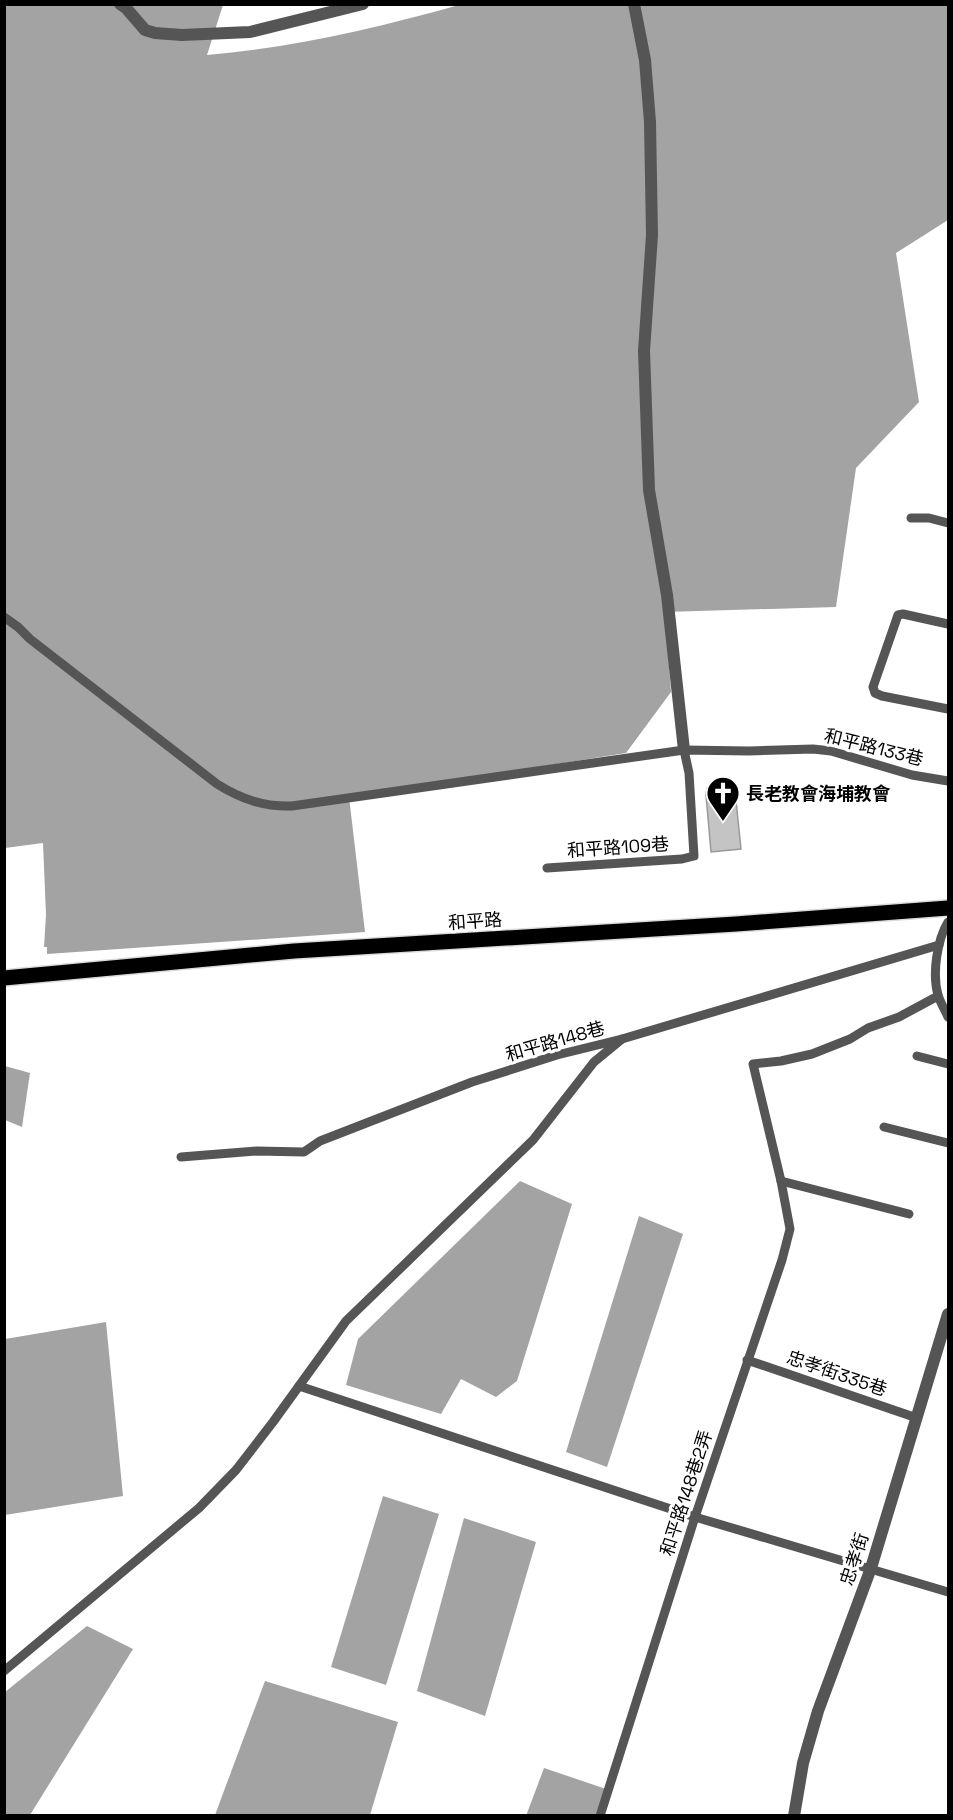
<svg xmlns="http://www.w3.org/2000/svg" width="953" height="1820" font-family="'Space Grotesk','Noto Sans TC',sans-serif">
<rect width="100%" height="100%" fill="#fff"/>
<!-- water -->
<g fill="#a3a3a3">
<path d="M5,5H223L207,55C292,48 377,28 459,5H948V220L896,253L919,402L856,468L836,607L665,612L671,692L626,753L349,797L365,932L47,954V947H44L46,915L43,843L5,848Z"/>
<polygon points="5,1066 30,1073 22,1127 5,1120"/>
<polygon points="520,1181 572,1204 517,1381 496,1397 461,1379 441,1414 346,1385 358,1339"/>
<polygon points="639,1216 683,1234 607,1467 566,1452"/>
<polygon points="106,1322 123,1496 5,1515 5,1339"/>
<polygon points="383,1496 439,1514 386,1685 331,1667"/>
<polygon points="464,1518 536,1542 485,1716 417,1691"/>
<polygon points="87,1626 133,1649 30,1815 5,1815 5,1692"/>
<polygon points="265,1681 398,1722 370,1815 215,1815"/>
<polygon points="544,1768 609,1790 598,1815 526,1816"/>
</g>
<!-- building -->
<polygon fill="#c4c4c4" stroke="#999" stroke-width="1.5" points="714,781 726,783 735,791 741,849 711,852 706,795 707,788"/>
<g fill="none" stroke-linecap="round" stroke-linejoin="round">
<defs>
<polyline id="primary" points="4,978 294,951 736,924 948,908"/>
</defs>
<!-- primary casing -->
<use href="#primary" stroke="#dbdbdb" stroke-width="18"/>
<!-- service -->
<g stroke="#555" stroke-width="9">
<polyline points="911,518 929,518 948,523"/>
<path d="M4,617L18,627L30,639L217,784C241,799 264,807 292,806L684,750L749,751L813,749L831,751L912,775L948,781"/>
<polyline points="948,624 903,614 898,615 873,687 875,693 882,696 948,709"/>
<polyline points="547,868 682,859 694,856 689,773 684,750"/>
<path d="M948,922C937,940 932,974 938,995C940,1002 945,1010 948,1017"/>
<polyline points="917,1056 948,1064"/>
<polyline points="884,1127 948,1143"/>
<polyline points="181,1157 257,1151 304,1152 320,1141 472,1082 557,1055 622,1039 939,945"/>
<polyline points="781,1181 909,1214"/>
<polyline points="747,1360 917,1418"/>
<polyline points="299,1386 695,1517 948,1592"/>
<polyline points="4,1671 199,1508 236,1470 273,1422 346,1321 533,1140 594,1062 622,1039"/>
<polyline points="600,1816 695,1517 782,1260 790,1229 781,1181 753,1064 781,1061 812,1054 850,1039 868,1028 899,1017 938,996"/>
</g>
<!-- minor -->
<g stroke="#555" stroke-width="12">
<polyline points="120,4 126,8 145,30 155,33 182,35 250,32 363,4"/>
<polyline points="634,4 645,60 650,122 652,235 644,351 649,490 667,595 684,750"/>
</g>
<!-- tertiary -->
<polyline stroke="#555" stroke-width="12" points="794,1816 803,1763 818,1711 871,1568 948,1314"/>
<!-- primary -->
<use href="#primary" stroke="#000" stroke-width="15"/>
</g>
<!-- icons -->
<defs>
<symbol id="church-pin" viewBox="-11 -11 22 30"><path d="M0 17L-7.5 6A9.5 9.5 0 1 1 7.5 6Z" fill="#000" stroke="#fff"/><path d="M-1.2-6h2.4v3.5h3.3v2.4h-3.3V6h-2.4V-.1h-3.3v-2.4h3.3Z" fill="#fff"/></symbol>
</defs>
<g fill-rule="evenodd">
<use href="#church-pin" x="704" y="774" width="38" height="52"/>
</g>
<g text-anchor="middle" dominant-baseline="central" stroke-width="6" stroke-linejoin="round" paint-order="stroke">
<!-- street labels -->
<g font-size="18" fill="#000" stroke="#fff">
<text transform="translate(874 747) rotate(14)">和平路133巷</text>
<text transform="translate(618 847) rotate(-4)">和平路109巷</text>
<text transform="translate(475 921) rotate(-4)">和平路</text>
<text transform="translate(555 1041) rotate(-16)">和平路148巷</text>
<text transform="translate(837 1373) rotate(19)">忠孝街335巷</text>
<text transform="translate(686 1493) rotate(-72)">和平路148巷2弄</text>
<text transform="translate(854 1559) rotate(-72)">忠孝街</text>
</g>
<!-- poi labels -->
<g font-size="18" font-weight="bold" fill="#000" stroke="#fff" text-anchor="start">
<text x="746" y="793">長老教會海埔教會</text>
</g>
</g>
<!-- border -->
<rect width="953" height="1820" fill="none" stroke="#000000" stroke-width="12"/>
</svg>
